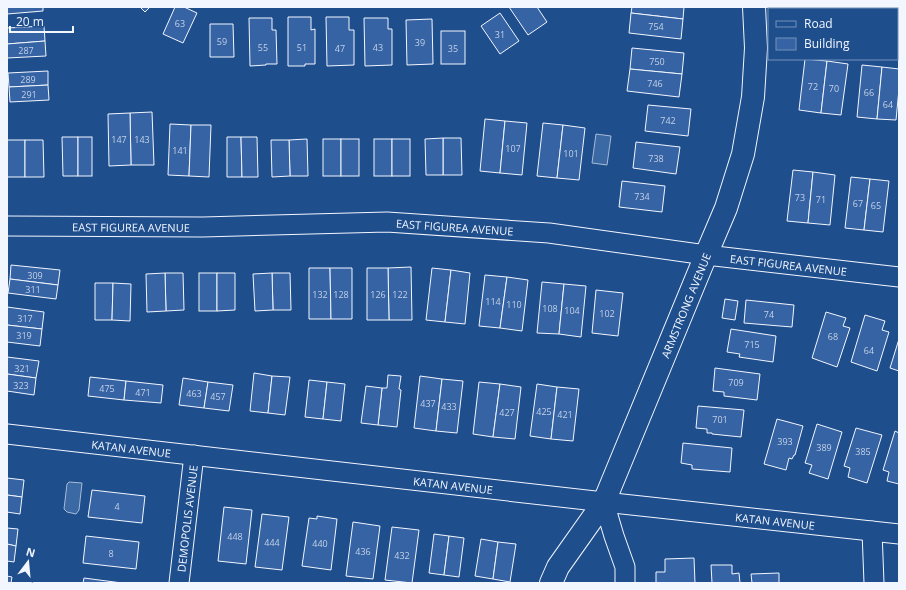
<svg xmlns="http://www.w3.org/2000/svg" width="906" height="590" font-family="'Open Sans',sans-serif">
<rect width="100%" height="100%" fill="#1f4e8c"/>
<!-- water -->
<g fill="#3b69a3" stroke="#a8bbd7">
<polygon points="596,134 611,136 607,165 592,163"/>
<polygon points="69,482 82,483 79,510 76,514 67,512 64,509 67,484"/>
</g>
<!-- building -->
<g fill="#3563a3" stroke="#f2f6ff">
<polygon points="7,7 43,7 43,11 7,14"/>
<polygon points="140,7 150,7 145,12"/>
<polygon points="175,7 184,7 197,13 183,43 163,34"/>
<polygon points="509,7 537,7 547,22 528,35"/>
<polygon points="632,7 684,7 683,19 631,13"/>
<polygon points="500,13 519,41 500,54 481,26"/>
<polygon points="631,13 683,19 681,39 629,33"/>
<polygon points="288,17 311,17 311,30 315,29 315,64 305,64 305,66 288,66"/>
<polygon points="326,17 349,17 349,30 354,30 354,65 327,66"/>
<polygon points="249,18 272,18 272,30 276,30 277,64 266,64 266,65 250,66"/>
<polygon points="364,18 388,18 388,29 392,29 392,65 365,66"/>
<polygon points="432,19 433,64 407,65 406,20"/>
<polygon points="210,24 233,24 234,57 210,57"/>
<polygon points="44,26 45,41 7,44 7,28"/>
<rect x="441" y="31" width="24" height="33"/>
<polygon points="45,41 46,56 7,58 7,44"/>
<polygon points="632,48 684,53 682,74 630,69"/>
<polygon points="805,59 827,61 821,113 799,110"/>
<polygon points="827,61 848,64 841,115 821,113"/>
<polygon points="862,65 882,67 877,119 857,117"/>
<polygon points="882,67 899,69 899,89 896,120 877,119"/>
<polygon points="630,69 682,74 679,97 627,91"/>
<polygon points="48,71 48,85 9,87 8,73"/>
<polygon points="48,85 49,100 10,102 9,87"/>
<polygon points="648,105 691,109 688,136 645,131"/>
<polygon points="152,112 154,165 131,165 130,113"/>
<polygon points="130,113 131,165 109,166 108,114"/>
<polygon points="485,119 505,121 500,173 480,171"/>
<polygon points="505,121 527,123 522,175 500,173"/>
<polygon points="543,123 563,125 557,178 537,176"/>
<polygon points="170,124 191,125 189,176 168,175"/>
<polygon points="191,125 211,125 209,177 189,176"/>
<polygon points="563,125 585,128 579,180 557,178"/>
<polygon points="62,137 78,137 78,176 63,176"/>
<rect x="78" y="137" width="14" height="39"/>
<polygon points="227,137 241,137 242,177 227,177"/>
<polygon points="241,137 257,137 258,177 242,177"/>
<polygon points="443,138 461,138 462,175 443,175"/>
<polygon points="443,138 443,175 426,175 425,139"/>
<polygon points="307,139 308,176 290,176 289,140"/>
<rect x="323" y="139" width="18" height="37"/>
<rect x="341" y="139" width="18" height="37"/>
<rect x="374" y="139" width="18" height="37"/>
<rect x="392" y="139" width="18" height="37"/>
<rect x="7" y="140" width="18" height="37"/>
<polygon points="25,140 43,140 44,177 25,177"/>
<polygon points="271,140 289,140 290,176 272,177"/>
<polygon points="636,142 680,147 676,174 633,168"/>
<polygon points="793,170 813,172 808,223 787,221"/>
<polygon points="813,172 835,175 830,225 808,223"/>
<polygon points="851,177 870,179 864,230 845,228"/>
<polygon points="870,179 889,181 883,232 864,230"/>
<polygon points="622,181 665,186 662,212 619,207"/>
<polygon points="11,265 60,270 58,285 10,279"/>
<polygon points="411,267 412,320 389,320 388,268"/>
<polygon points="309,268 330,268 331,319 309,319"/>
<polygon points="330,268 352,268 352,319 331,319"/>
<polygon points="367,268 388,268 389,320 367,320"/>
<polygon points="432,268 451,270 445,322 426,320"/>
<polygon points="451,270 470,273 465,324 445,322"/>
<polygon points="165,273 183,273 184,310 166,311"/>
<polygon points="165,273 166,311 147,312 146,274"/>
<rect x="199" y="273" width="18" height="38"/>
<polygon points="217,273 235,273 235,310 217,311"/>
<polygon points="272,273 290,273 291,310 273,310"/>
<polygon points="272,273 273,310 255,311 253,274"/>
<polygon points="485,275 507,277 500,328 479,326"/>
<polygon points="507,277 528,280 522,331 500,328"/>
<polygon points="10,279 58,285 56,299 8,293"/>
<polygon points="542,282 564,284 559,334 537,333"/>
<polygon points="95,283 113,283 112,320 95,320"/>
<polygon points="113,283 131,284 130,321 112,320"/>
<polygon points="564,284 586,286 581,337 559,334"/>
<polygon points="596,290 623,293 618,336 592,333"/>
<polygon points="725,299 738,301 735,320 722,318"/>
<polygon points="746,300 794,305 792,327 744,323"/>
<polygon points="7,307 44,312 42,329 7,325"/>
<polygon points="826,312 846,318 843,326 850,328 837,367 812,358"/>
<polygon points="865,315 885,321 882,330 889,332 877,371 851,362"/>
<polygon points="7,325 42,329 40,346 7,342"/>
<polygon points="731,329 776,336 773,362 739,357 740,354 727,352"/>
<polygon points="899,339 899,371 890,368"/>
<polygon points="7,357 39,361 36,378 7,374"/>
<polygon points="715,368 760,374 757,400 724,396 724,392 713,391"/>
<polygon points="254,373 272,376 268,413 250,411"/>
<polygon points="7,374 36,378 34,395 7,391"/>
<polygon points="388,375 401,376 399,389 401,390 397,427 378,425 382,388 387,388"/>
<polygon points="272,376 290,377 285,415 268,413"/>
<polygon points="420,376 442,379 436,431 414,428"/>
<polygon points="90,377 126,381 124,400 88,396"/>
<polygon points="183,378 208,382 204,408 179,405"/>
<polygon points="442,379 463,381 457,433 436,431"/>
<polygon points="309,380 327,382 323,419 305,417"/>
<polygon points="126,381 163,385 161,403 124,400"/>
<polygon points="208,382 233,385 229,411 204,408"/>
<polygon points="327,382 345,384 341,421 323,419"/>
<polygon points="479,382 500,384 493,437 473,434"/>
<polygon points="500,384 521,387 515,439 493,437"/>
<polygon points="537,384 557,387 551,439 530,436"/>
<polygon points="366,386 382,388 378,425 361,423"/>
<polygon points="557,387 579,389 573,441 551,439"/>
<polygon points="698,406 744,410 741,437 712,434 712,433 707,433 707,429 696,428"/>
<polygon points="777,419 803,426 795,455 794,455 792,459 789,458 786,470 764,464"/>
<polygon points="817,424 842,432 828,479 809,473 812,465 805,463"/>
<polygon points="856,428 882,435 867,483 848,477 850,468 844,466"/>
<polygon points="895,431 899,433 899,484 887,481 889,472 883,470"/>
<polygon points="683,443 732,448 730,472 692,469 692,465 681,463"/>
<polygon points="7,478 24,480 22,497 7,495"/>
<polygon points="92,490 145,496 142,523 88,517"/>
<polygon points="7,495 22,497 20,514 7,512"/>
<polygon points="224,507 252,510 246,564 218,561"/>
<polygon points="262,514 289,517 282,570 255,567"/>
<polygon points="317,516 337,519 331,570 302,566 309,518 317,519"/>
<polygon points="353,522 380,526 373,579 346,576"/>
<polygon points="392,527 419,530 412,583 385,580"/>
<polygon points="7,528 18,529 16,546 7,544"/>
<polygon points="434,534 449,536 444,575 429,573"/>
<polygon points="86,536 139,542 136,569 83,563"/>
<polygon points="449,536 464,538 459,577 444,575"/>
<polygon points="481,539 498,542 493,579 475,576"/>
<polygon points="498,542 516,544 510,582 493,579"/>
<polygon points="7,544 16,546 14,562 7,561"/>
<polygon points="694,558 695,583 656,583 656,572 665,572 665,559"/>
<polygon points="711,565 732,565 732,574 739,573 740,583 712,583"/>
<polygon points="779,573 779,583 752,583 751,574"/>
<polygon points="7,576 12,577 11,583 7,583"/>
<polygon points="84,578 122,583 83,583"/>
</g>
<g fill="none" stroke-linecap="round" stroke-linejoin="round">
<defs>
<g id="street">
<polyline points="897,25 899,25"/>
<path id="s1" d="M7,226L203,227L387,222L549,233L706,255L899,277"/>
<path id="s2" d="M7,434L604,502L899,534"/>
<polyline points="604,502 614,536 625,567 625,583"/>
<polyline points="872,531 874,583"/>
<path id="s3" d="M179,583L194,455"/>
</g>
<g id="secondary">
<path id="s4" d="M551,583L558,567L604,502L706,255L726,208L743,154L753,97L756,48L754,7"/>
</g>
</defs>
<!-- street casing -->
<use href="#street" stroke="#f2f6ff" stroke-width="21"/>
<!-- secondary casing -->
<use href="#secondary" stroke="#f2f6ff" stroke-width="24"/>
<!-- street -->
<use href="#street" stroke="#1f4e8c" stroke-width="19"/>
<!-- secondary -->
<use href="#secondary" stroke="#1f4e8c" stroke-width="22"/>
</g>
<g text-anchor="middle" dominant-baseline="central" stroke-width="3" stroke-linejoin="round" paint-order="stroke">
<!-- number labels -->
<g font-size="9" fill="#c3d1e8">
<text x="180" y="23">63</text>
<text x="656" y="26">754</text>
<text x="500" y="34">31</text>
<text x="222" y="41">59</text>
<text x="420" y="42">39</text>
<text x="263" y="47">55</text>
<text x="302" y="47">51</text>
<text x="378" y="47">43</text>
<text x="340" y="48">47</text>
<text x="453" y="48">35</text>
<text x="26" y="50">287</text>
<text x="657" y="61">750</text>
<text x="28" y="79">289</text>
<text x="655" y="83">746</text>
<text x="813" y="86">72</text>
<text x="834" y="88">70</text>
<text x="869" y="92">66</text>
<text x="29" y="94">291</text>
<text x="888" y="104">64</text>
<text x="668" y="120">742</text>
<text x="119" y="139">147</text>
<text x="142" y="139">143</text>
<text x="513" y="148">107</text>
<text x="180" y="150">141</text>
<text x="571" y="153">101</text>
<text x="656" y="158">738</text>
<text x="642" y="196">734</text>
<text x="800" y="197">73</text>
<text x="821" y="199">71</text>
<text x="858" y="203">67</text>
<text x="876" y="205">65</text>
<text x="35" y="275">309</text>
<text x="33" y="289">311</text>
<text x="320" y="294">132</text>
<text x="341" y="294">128</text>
<text x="378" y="294">126</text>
<text x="400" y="294">122</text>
<text x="493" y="301">114</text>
<text x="514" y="304">110</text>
<text x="550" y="308">108</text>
<text x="572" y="310">104</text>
<text x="607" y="313">102</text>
<text x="769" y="314">74</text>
<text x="25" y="318">317</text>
<text x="24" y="335">319</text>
<text x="833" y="336">68</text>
<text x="752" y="344">715</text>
<text x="869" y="350">64</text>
<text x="22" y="368">321</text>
<text x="736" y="382">709</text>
<text x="21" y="385">323</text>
<text x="107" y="388">475</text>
<text x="143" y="392">471</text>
<text x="194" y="393">463</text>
<text x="218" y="396">457</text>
<text x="428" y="403">437</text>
<text x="449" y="406">433</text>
<text x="544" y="411">425</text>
<text x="507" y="412">427</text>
<text x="565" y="414">421</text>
<text x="720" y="419">701</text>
<text x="785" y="441">393</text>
<text x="824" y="447">389</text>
<text x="863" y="451">385</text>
<text x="117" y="506">4</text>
<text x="235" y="536">448</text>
<text x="272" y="542">444</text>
<text x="320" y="543">440</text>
<text x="363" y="551">436</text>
<text x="111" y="553">8</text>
<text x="402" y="555">432</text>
</g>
<!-- street labels -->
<g font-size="11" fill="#f2f6ff" stroke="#1f4e8c">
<text stroke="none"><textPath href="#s1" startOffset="124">EAST FIGUREA AVENUE</textPath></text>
<text stroke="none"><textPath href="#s1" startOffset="448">EAST FIGUREA AVENUE</textPath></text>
<text stroke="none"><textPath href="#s1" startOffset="784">EAST FIGUREA AVENUE</textPath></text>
<text stroke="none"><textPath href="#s4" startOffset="310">ARMSTRONG AVENUE</textPath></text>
<text stroke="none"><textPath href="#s2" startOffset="125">KATAN AVENUE</textPath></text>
<text stroke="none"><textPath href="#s2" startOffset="449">KATAN AVENUE</textPath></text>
<text stroke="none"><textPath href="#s3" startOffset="65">DEMOPOLIS AVENUE</textPath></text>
<text stroke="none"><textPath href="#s2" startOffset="773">KATAN AVENUE</textPath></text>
</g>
</g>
<!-- border -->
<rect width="906" height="590" fill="none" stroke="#f2f6ff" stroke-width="16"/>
<!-- legend -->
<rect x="768" y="8" width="130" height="52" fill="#1f4e8c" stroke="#7391ba"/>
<rect x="776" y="21" width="20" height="6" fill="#1f4e8c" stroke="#7391ba"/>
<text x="804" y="28" font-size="12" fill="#f2f6ff">Road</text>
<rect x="776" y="38" width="20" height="12" fill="#3563a3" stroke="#7391ba"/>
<text x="804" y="48" font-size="12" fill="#f2f6ff">Building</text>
<!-- north arrow -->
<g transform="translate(28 562) rotate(16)" stroke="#1f4e8c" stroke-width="3" paint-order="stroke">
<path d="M0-3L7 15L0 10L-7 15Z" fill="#f2f6ff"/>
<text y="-6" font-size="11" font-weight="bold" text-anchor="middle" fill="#f2f6ff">N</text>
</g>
<!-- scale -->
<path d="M10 26v6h63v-6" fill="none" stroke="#f2f6ff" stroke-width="2"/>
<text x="16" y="26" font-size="12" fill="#f2f6ff" stroke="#1f4e8c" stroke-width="3" paint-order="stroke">20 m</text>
</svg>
